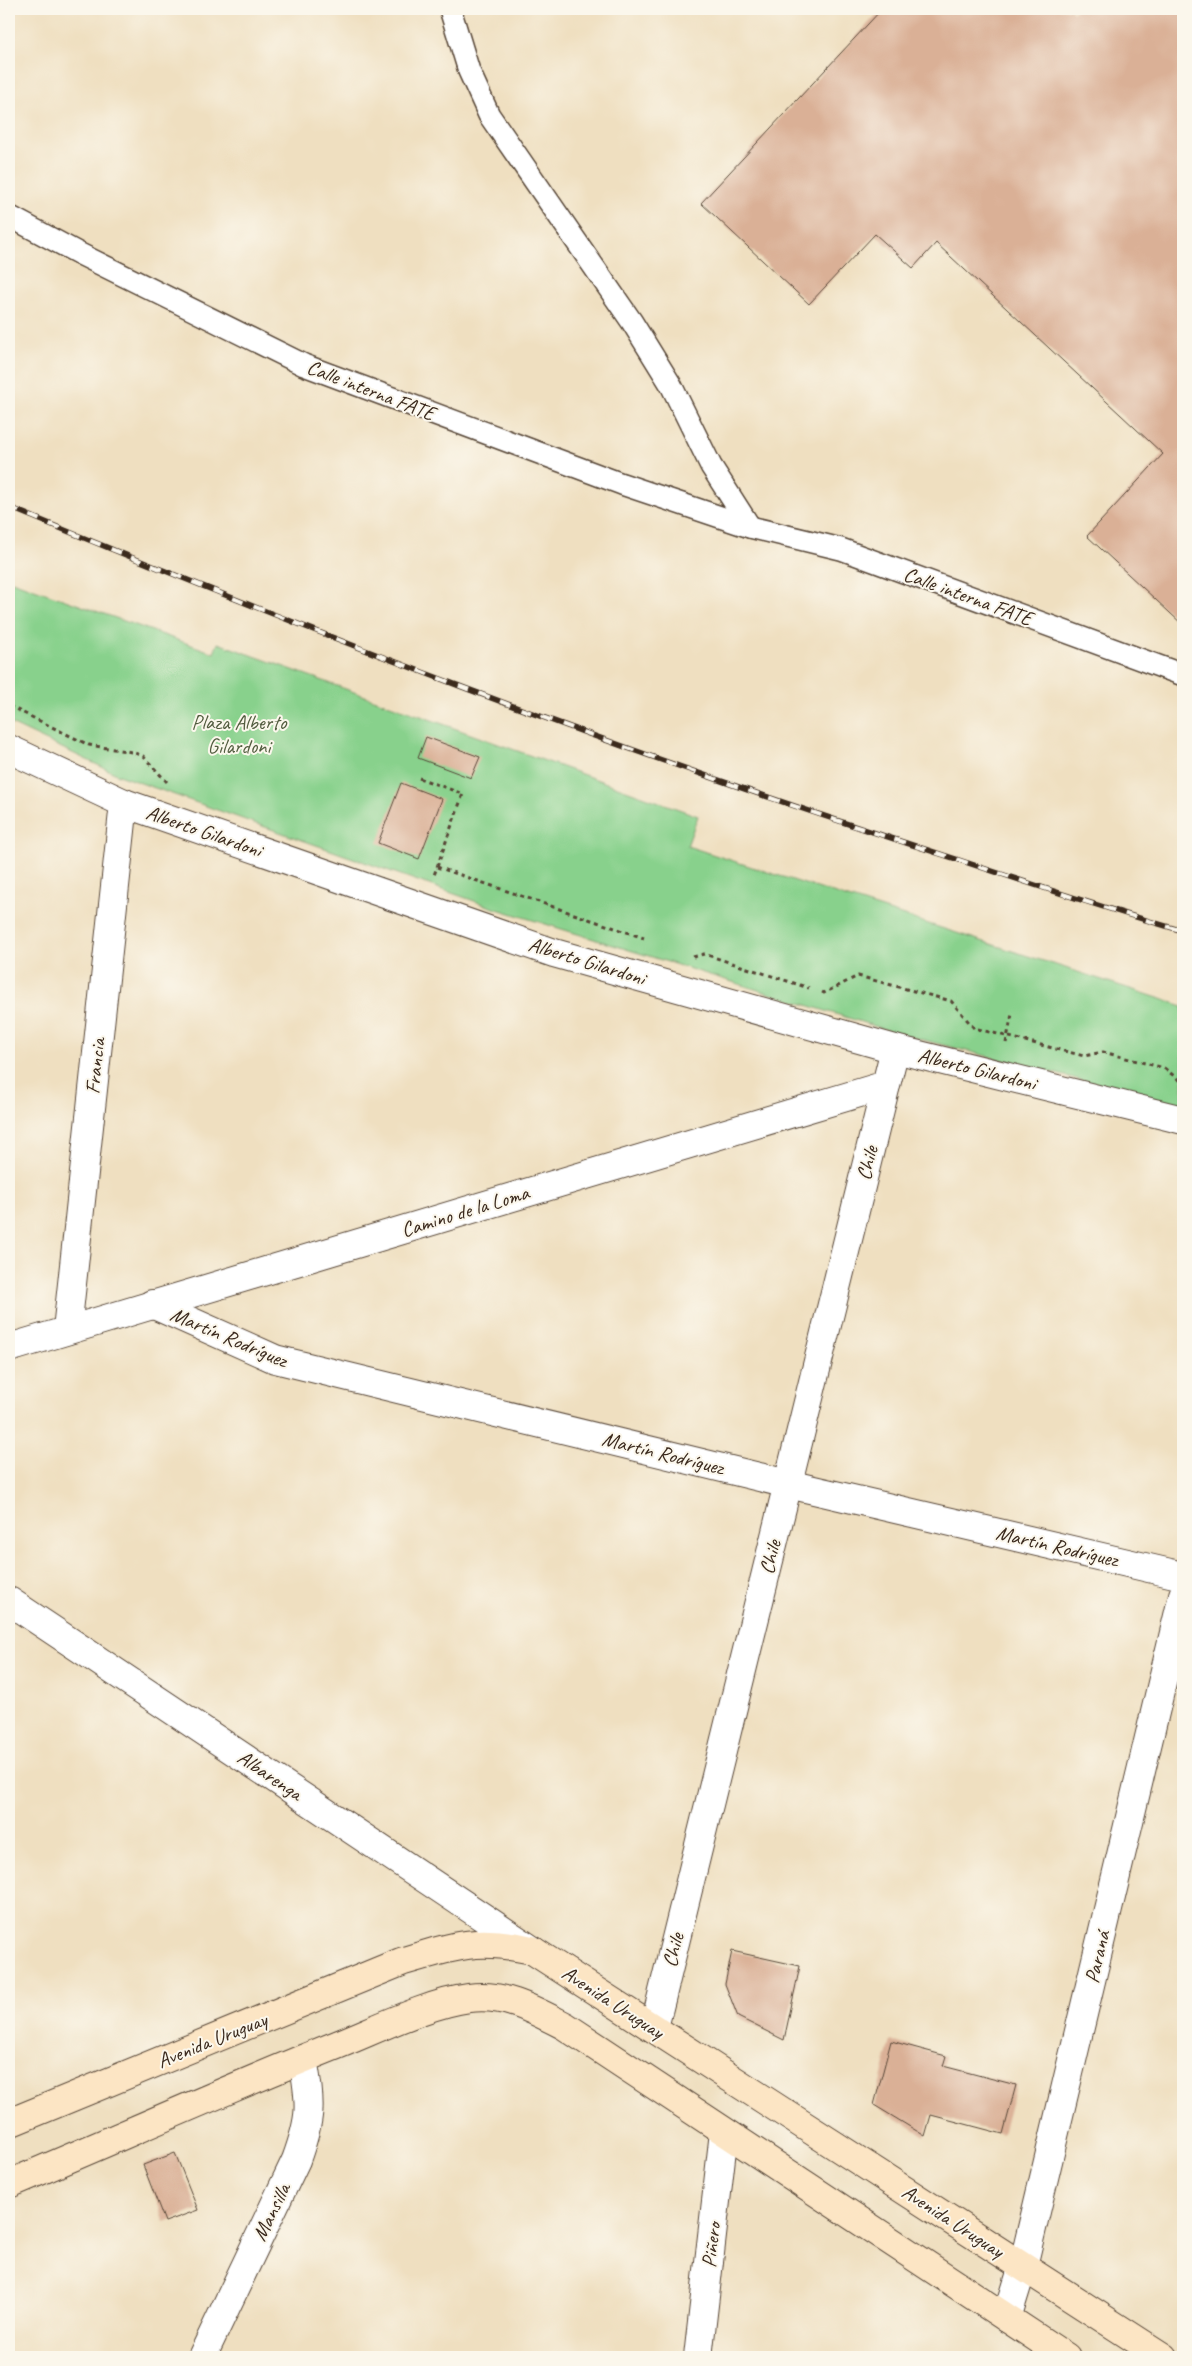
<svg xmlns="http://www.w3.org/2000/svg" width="1192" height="2366" font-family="Caveat,sans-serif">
<rect width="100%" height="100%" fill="#fbf7ec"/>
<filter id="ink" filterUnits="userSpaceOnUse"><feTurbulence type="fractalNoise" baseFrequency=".02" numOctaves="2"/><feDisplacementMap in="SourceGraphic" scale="10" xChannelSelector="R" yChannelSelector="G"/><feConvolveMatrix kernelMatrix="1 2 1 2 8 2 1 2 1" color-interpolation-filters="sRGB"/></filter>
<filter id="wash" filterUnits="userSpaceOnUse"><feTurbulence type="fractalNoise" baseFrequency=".0096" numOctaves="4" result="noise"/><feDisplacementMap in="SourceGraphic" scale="20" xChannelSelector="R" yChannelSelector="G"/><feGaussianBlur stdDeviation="1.12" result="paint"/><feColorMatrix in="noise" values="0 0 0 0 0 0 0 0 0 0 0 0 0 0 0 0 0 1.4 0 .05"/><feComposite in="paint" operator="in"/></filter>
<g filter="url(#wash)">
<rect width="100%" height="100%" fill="#efdfc0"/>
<!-- green -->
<polygon fill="#88d18c" stroke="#627e55" points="9,580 214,653 218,643 698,816 687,846 1183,1006 1183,1106 900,1034 497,909 121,776 9,723"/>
<g id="blocks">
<!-- building -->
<g fill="#dab096">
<polygon points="882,9 1070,9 1074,12 1077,9 1183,9 1183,625 1087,536 1163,454 936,243 913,268 875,234 809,304 701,203"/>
<polygon points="426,737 480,757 471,778 418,758"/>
<polygon points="401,783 442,799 419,859 378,843"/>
<polygon points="732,1951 800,1966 784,2040 738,2017 725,1984"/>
<polygon points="891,2041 946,2056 943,2066 1016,2085 1003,2134 931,2115 925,2136 874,2105"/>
<polygon points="175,2153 198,2210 165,2222 143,2165"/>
</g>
</g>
</g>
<g filter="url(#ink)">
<use href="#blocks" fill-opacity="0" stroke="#564536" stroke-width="1"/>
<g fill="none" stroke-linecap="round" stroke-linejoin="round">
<defs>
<g id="service">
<polyline points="450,9 469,71 489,115 632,322 671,385 711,466 750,527"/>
<polyline points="9,216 78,253 304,365 622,484 750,527 841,549 1183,675"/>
</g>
<g id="minor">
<polyline points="152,1304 275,1359 788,1484 1183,1576"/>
<polyline points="67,1330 124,803"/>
<polyline points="9,1601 532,1950"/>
<polyline points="654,2028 886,1085"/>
<polyline points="1007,2318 1023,2266 1183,1595"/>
<path d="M202,2357L296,2160C312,2116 311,2105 303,2059"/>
<polyline points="698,2357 724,2132"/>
</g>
<g id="tertiary">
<polyline points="9,749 124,803 554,953 895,1049 1183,1120"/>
<polyline points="9,1348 886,1085 895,1049"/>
</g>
<g id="secondary">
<path d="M9,2123L401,1962C453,1946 477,1937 532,1950L1163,2357"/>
<path d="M9,2184C118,2138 227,2089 337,2045C375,2030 429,2003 469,1998C505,1993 534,2010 565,2026L1066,2357"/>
</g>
</defs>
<!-- service casing -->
<use href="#service" stroke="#564536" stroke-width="24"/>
<!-- minor casing -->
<use href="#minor" stroke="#564536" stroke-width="30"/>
<!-- tertiary casing -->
<use href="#tertiary" stroke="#564536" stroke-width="30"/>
<!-- secondary casing -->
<use href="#secondary" stroke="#564536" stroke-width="30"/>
<!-- path -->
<g stroke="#564536" stroke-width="3" stroke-dasharray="4 4" stroke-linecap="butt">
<polyline points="9,706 89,745 132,752 143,756 167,782"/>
<polyline points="419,778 463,794 433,878"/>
<polyline points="437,867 644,938"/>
<polyline points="693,957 704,954 809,988"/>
<polyline points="822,992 824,993 858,976 951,1001 974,1028 1084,1056 1103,1052 1164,1068 1183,1083"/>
<polyline points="1006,1043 1012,1014"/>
</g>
<!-- service -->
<use href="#service" stroke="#fff" stroke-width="21"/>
<!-- minor -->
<use href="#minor" stroke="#fff" stroke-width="28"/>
<!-- tertiary -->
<use href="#tertiary" stroke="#fff" stroke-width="28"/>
<!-- secondary -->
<use href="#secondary" stroke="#fce5c4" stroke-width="28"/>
<defs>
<path id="rail" d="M9,507C320,636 634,757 956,859C1031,884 1107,909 1183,931"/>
</defs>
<!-- rail casing -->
<use href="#rail" stroke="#3b2a1e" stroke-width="5.5"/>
<!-- rail -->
<use href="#rail" stroke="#fbf7ec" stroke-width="4" stroke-dasharray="11" stroke-linecap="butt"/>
</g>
</g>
<g text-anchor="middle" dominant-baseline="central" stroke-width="4" stroke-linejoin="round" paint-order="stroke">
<!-- street labels -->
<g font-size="21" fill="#3b2a1e" stroke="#fbf7ec">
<text transform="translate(371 390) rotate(21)">Calle interna FATE</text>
<text transform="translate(968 596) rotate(20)">Calle interna FATE</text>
<text transform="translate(204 831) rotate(19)">Alberto Gilardoni</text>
<text transform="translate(587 961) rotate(17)">Alberto Gilardoni</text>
<text transform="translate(95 1066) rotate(-84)">Francia</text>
<text transform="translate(977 1069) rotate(14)">Alberto Gilardoni</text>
<text transform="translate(867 1163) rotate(-76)">Chile</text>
<text transform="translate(465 1211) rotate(-17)">Camino de la Loma</text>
<text transform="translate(229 1337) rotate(23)">Martín Rodríguez</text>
<text transform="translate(663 1453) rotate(14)">Martín Rodríguez</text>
<text transform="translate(1057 1546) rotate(13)">Martín Rodríguez</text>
<text transform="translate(770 1557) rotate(-76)">Chile</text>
<text transform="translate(270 1775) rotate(34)">Albarenga</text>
<text transform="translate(673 1950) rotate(-76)">Chile</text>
<text transform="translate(1097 1957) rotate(-77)">Paraná</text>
<text transform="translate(613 2002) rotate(33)">Avenida Uruguay</text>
<text transform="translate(212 2040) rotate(-22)">Avenida Uruguay</text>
<text transform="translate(271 2212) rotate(-64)">Mansilla</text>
<text transform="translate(953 2221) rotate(33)">Avenida Uruguay</text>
<text transform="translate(711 2245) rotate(-83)">Piñero</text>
</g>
<!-- park labels -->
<g font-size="21" fill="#525c3f" stroke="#fbf7ec">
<text x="239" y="722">Plaza Alberto<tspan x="239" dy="24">Gilardoni</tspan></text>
</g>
</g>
<!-- margin -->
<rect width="1192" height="2366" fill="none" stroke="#fbf7ec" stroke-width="30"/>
</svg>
